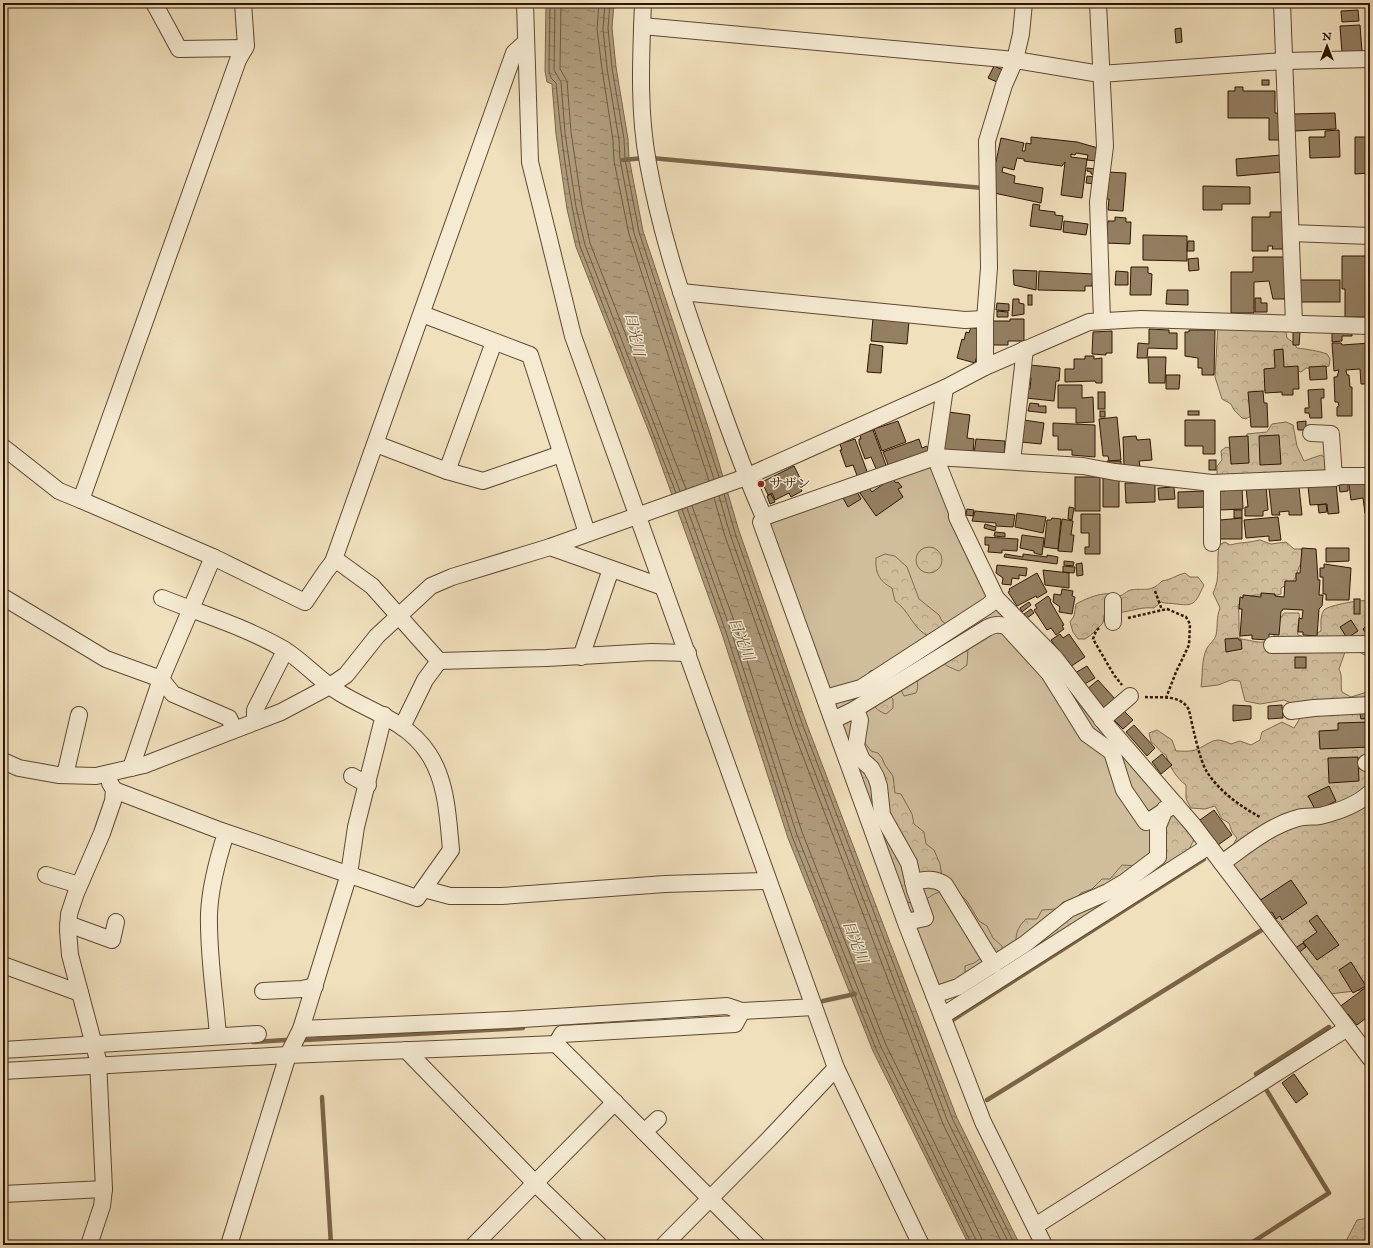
<svg xmlns="http://www.w3.org/2000/svg" width="1373" height="1248" font-family="'IM FELL English','Noto Serif JP',serif">
<defs>
<pattern id="forest-crowns" width="20" height="18" patternUnits="userSpaceOnUse"><rect width="20" height="18" fill="#cfbd9c"/><path d="M2 6a3 3 0 1 1 6 0M12 15a3 3 0 1 1 6 0" fill="none" stroke="#b2a285"/></pattern>
<pattern id="water-ripples" width="26" height="14" patternUnits="userSpaceOnUse"><rect width="26" height="14" fill="#ae9b7c"/><path d="M2 4q2-2 4 0t4 0M15 11q2-2 4 0t4 0" fill="none" stroke="#8e7d63"/></pattern>
</defs>
<rect width="100%" height="100%" fill="#f0e0bc"/>
<filter id="stains"><feTurbulence type="fractalNoise" baseFrequency=".005" numOctaves="4"/><feColorMatrix values="0 0 0 0 .2 0 0 0 0 .09 0 0 0 0 .02 0 0 0 .5 -.17"/></filter>
<radialGradient id="worn" r=".72"><stop offset=".6" stop-color="#630" stop-opacity="0"/><stop offset="1" stop-color="#630" stop-opacity=".3"/></radialGradient>
<!-- grass -->
<polygon fill="#cfbd9c" stroke="#7f694e" points="932,462 953,513 948,516 980,581 1188,832 1187,851 959,994 937,986 770,527 771,523"/>
<!-- forest -->
<g fill="url(#forest-crowns)" stroke="#7f694e">
<path d="M1218,325L1285,326L1287,338L1294,343L1297,348C1306,349 1319,351 1327,354L1330,359L1329,366L1320,369L1306,368L1301,372L1293,369L1261,393L1252,415L1246,419L1242,418L1234,410L1231,404L1222,399L1215,377Z"/>
<polygon points="1286,422 1293,425 1297,446 1304,461 1321,455 1327,459 1328,471 1217,481 1217,466 1222,460 1221,451 1226,447 1234,449 1245,443 1247,434 1267,432 1272,424"/>
<path d="M1260,540L1271,544L1286,542L1294,549H1301C1307,562 1301,560 1298,570C1295,582 1292,582 1281,588V594C1262,600 1256,587 1238,605C1240,616 1238,627 1240,639C1259,641 1265,648 1278,631V622L1284,613H1299C1301,622 1296,627 1298,635L1308,638L1321,631C1321,624 1320,616 1324,610C1329,605 1363,599 1370,601V659C1362,652 1355,650 1345,652L1339,669C1343,676 1340,684 1342,692L1351,697L1367,692L1370,694V989L1330,994L1319,975L1303,963L1280,923L1265,910L1262,900C1252,894 1249,885 1242,876C1240,873 1236,873 1234,871C1227,863 1232,845 1237,838L1232,832L1229,823L1222,819L1215,806L1205,809L1191,808L1186,799V785C1177,779 1169,766 1166,755C1158,751 1158,746 1151,742L1149,733L1157,730L1172,740L1176,751C1182,751 1190,752 1195,750C1211,744 1213,735 1231,744L1240,741L1251,745L1260,740L1262,732L1282,722L1294,728L1299,720L1296,705L1284,700L1260,704L1245,701L1240,681L1231,680L1218,685L1201,687C1203,675 1201,660 1207,648C1210,643 1215,640 1216,635C1218,626 1216,618 1220,608L1213,593C1221,578 1216,562 1219,545L1225,542L1230,545C1240,542 1249,543 1260,540Z"/>
<circle cx="929" cy="560" r="13"/>
<path d="M885,554L895,556L907,567L919,599L939,615L942,621L948,626L976,620L974,626L958,642L968,649L967,665L959,671C939,664 935,657 930,637C912,629 910,611 895,601L892,588C879,581 875,573 876,558Z"/>
<path d="M1185,573L1190,577H1198L1204,585C1196,601 1196,607 1177,604C1171,603 1166,604 1161,602L1154,608C1138,606 1125,615 1110,612L1104,616L1103,623C1097,629 1092,635 1085,639H1078L1073,632L1070,622L1074,616L1076,604C1089,597 1106,590 1120,596C1123,595 1126,592 1128,591C1140,586 1149,595 1162,581C1171,580 1176,575 1185,573Z"/>
<path d="M912,662C916,669 920,687 916,693L904,696L901,690L890,696L893,699V708L886,714C868,707 869,696 864,679L870,671Z"/>
<path d="M855,718L865,729V743L871,751L878,753L882,758L885,765L893,776L895,793L901,794L912,814L914,824L924,832L926,844L934,850L940,864L942,878L967,901L979,921L987,926L993,938L1002,946L1003,961L998,977L965,979V966L974,963L981,958L941,892C933,893 930,898 923,900C918,902 915,899 911,903L905,901L884,849L876,813L864,790L845,736L843,724Z"/>
<polygon points="1172,808 1187,825 1194,840 1188,851 1164,870 1161,839"/>
<path d="M1122,865L1137,866L1132,892L1024,960C1013,946 1013,931 1026,919H1037L1042,910L1056,909L1063,902L1073,901L1081,893L1092,889L1102,879H1110Z"/>
<polygon points="1370,1218 1370,1245 1344,1245 1357,1220"/>
</g>
<!-- water -->
<polygon fill="url(#water-ripples)" stroke="#7b654a" points="546,3 614,3 612,28 616,67 628,139 629,158 643,231 710,433 739,531 807,725 957,1118 1020,1245 969,1245 873,1051 788,838 722,634 653,442 576,247 567,209 556,134 552,84 547,82 545,71"/>
<g fill="none" stroke-linecap="round" stroke-linejoin="round">
<!-- shore -->
<g stroke="#6e583e" stroke-width="1">
<path d="M550,3L549,71L551,78L556,83C561,139 568,192 580,246L676,493"/>
<polyline points="555,3 554,70 561,82 565,133 576,207 585,245 680,491"/>
<polyline points="561,3 560,69 567,81 571,132 582,206 590,243 686,489"/>
<polyline points="599,3 597,29 602,69 613,140 614,161 629,234 709,481"/>
<polyline points="605,3 603,29 607,68 619,140 620,159 634,233 714,479"/>
<polyline points="610,3 608,28 612,68 624,139 625,159 639,232 719,477"/>
<polyline points="724,494 735,533 803,726 953,1120 1015,1245"/>
<polyline points="719,496 730,534 798,728 948,1122 1010,1245"/>
<polyline points="714,498 725,536 793,730 943,1124 1003,1245"/>
<polyline points="692,506 737,629 802,832 886,1045 981,1237 983,1245"/>
<polyline points="687,508 731,631 797,835 881,1047 976,1240 977,1245"/>
<polyline points="682,509 726,632 792,836 876,1049 972,1245"/>
</g>
<!-- stream -->
<g stroke="#7b654a" stroke-width="4.5">
<polyline points="651,158 983,188"/>
<polyline points="623,160 644,158"/>
<polyline points="823,1001 855,994"/>
<polyline points="951,1021 1204,859"/>
<polyline points="305,1040 523,1028"/>
<polyline points="253,1042 286,1040"/>
<polyline points="1256,1074 1329,1027"/>
<polyline points="322,1097 331,1245"/>
<polyline points="987,1100 1265,928"/>
<polyline points="1248,1245 1329,1193 1264,1086"/>
</g>
</g>
<!-- building -->
<g fill="#937f62" stroke="#2f1500">
<polygon points="1358,10 1359,21 1342,22 1341,11"/>
<polygon points="1360,25 1362,51 1342,53 1340,26"/>
<polygon points="1181,28 1182,42 1176,43 1175,29"/>
<polygon points="994,66 1003,70 997,82 988,78"/>
<rect x="1262" y="80" width="7" height="5"/>
<polygon points="1235,87 1243,87 1243,91 1275,91 1275,113 1278,113 1278,117 1281,117 1281,140 1269,140 1269,118 1228,118 1228,91 1235,91"/>
<polygon points="1368,104 1370,104 1370,134 1367,134"/>
<polygon points="1335,113 1336,129 1294,131 1293,114"/>
<polygon points="1339,130 1340,157 1310,158 1309,137 1325,137 1325,131"/>
<polygon points="1031,137 1077,142 1098,148 1096,161 1087,160 1088,155 1076,153 1075,155 1071,154 1071,157 1087,159 1082,198 1061,195 1065,162 1062,166 1024,161 1024,159 1017,158 1014,170 1003,167 1002,172 1015,176 1014,183 1043,188 1041,203 994,193 994,171 1001,138 1024,143 1022,151 1025,151 1026,143 1031,144"/>
<polygon points="1355,137 1370,137 1370,173 1355,174"/>
<polygon points="1281,155 1282,172 1237,176 1236,159"/>
<polygon points="1087,168 1096,169 1096,175 1091,174 1091,172 1087,171"/>
<polygon points="1108,172 1126,173 1123,211 1108,210 1109,199 1106,199"/>
<polygon points="1087,176 1096,177 1095,184 1086,183"/>
<polygon points="1203,186 1250,187 1250,204 1222,204 1222,210 1203,210"/>
<polygon points="1033,204 1040,205 1039,210 1055,212 1055,215 1063,216 1061,230 1030,226"/>
<polygon points="1270,212 1283,212 1283,249 1272,249 1273,246 1268,246 1268,251 1252,251 1252,217 1270,217"/>
<polygon points="1115,217 1126,218 1126,222 1131,222 1130,244 1105,243 1108,221 1115,221"/>
<polygon points="1064,221 1088,224 1086,235 1063,232"/>
<polygon points="1143,235 1187,236 1187,261 1143,260"/>
<polygon points="1188,241 1194,241 1194,251 1187,251"/>
<polygon points="1342,256 1366,256 1366,317 1345,317 1345,289 1342,289"/>
<polygon points="1253,257 1284,257 1285,299 1273,299 1269,281 1254,282 1254,313 1231,313 1231,272 1253,272"/>
<polygon points="1198,258 1199,270 1189,271 1188,259"/>
<polygon points="1131,267 1148,267 1148,273 1152,274 1151,295 1130,295"/>
<polygon points="1013,270 1037,271 1036,290 1014,285"/>
<polygon points="1039,271 1093,274 1092,286 1085,286 1085,291 1038,290"/>
<polygon points="1116,271 1128,272 1128,285 1115,285"/>
<rect x="1300" y="280" width="40" height="22"/>
<polygon points="1167,290 1188,290 1188,305 1166,304"/>
<rect x="1028" y="295" width="4" height="10"/>
<polygon points="1255,298 1261,298 1261,303 1267,303 1267,312 1255,312"/>
<polygon points="1013,299 1019,299 1019,303 1024,304 1024,314 1012,316"/>
<polygon points="997,303 1009,304 1009,311 996,310"/>
<polygon points="997,311 1008,312 1008,317 997,317"/>
<polygon points="873,318 909,321 907,344 871,341"/>
<polygon points="1010,319 1024,319 1024,341 1008,341 1008,345 992,345 992,321 1010,321"/>
<polygon points="971,327 981,330 980,344 975,363 957,358 962,339 964,340 966,332 969,333"/>
<polygon points="1149,329 1169,330 1169,333 1177,333 1177,349 1148,348 1147,358 1137,358 1138,343 1149,344"/>
<polygon points="1189,330 1215,330 1214,375 1202,375 1202,368 1198,368 1198,358 1185,356 1185,332 1189,332"/>
<polygon points="1112,331 1112,353 1106,353 1106,355 1092,354 1093,332"/>
<polygon points="1293,332 1300,332 1299,345 1293,345"/>
<polygon points="1352,332 1352,336 1342,336 1342,341 1332,342 1332,333"/>
<polygon points="1332,343 1341,343 1342,345 1370,343 1370,397 1368,398 1368,384 1361,384 1360,369 1346,370 1347,375 1349,375 1350,387 1352,387 1352,416 1337,416 1337,407 1339,406 1338,402 1335,402 1334,377 1337,377 1339,370 1334,371"/>
<polygon points="870,344 883,346 881,373 867,372"/>
<polygon points="1283,349 1284,367 1298,366 1299,389 1293,389 1293,395 1282,395 1282,392 1265,393 1264,369 1275,368 1274,350"/>
<polygon points="1085,356 1094,356 1094,359 1102,358 1102,383 1096,383 1095,381 1065,382 1065,369 1074,369 1074,359 1085,359"/>
<polygon points="1148,357 1166,357 1165,383 1149,383"/>
<polygon points="1030,365 1060,368 1059,381 1056,381 1054,401 1026,398 1027,389 1030,389 1031,378 1029,378"/>
<polygon points="1326,366 1327,379 1310,380 1309,367"/>
<polygon points="1166,375 1180,375 1179,389 1166,389"/>
<polygon points="1058,385 1082,385 1082,398 1093,397 1094,422 1076,423 1076,408 1058,408"/>
<polygon points="1324,389 1324,398 1321,398 1322,418 1310,418 1309,413 1305,413 1305,408 1309,408 1308,390"/>
<polygon points="1263,391 1264,403 1267,403 1268,427 1251,427 1248,392"/>
<rect x="1098" y="392" width="7" height="17"/>
<polygon points="1030,403 1039,404 1038,406 1046,406 1046,413 1028,411"/>
<rect x="1100" y="411" width="5" height="6"/>
<rect x="1188" y="411" width="11" height="4"/>
<polygon points="949,412 970,415 967,438 974,439 973,454 943,451"/>
<polygon points="1117,417 1121,460 1109,461 1108,456 1103,456 1099,419"/>
<polygon points="1024,420 1044,423 1041,444 1021,442"/>
<polygon points="1185,420 1215,420 1215,454 1203,454 1203,446 1185,446"/>
<polygon points="898,421 906,442 882,451 874,429"/>
<polygon points="1306,421 1306,430 1298,430 1297,422"/>
<polygon points="1053,423 1095,425 1095,457 1072,455 1072,450 1058,450 1058,436 1053,436"/>
<polygon points="873,430 887,468 877,471 871,457 865,459 859,443 859,439 861,439 860,435"/>
<polygon points="1279,435 1281,464 1260,465 1259,436"/>
<polygon points="1136,436 1137,440 1150,439 1152,460 1139,461 1140,466 1124,467 1123,437"/>
<polygon points="1248,436 1249,463 1231,464 1229,437"/>
<polygon points="855,439 868,474 858,478 853,465 846,467 840,450 842,450 840,444"/>
<polygon points="919,439 922,448 927,446 929,451 889,467 883,452"/>
<polygon points="976,439 1005,441 1004,456 974,454"/>
<rect x="1209" y="460" width="7" height="10"/>
<polygon points="1107,461 1121,461 1121,467 1107,465"/>
<polygon points="794,466 803,484 799,485 802,491 791,497 789,493 775,500 772,493 768,495 762,482"/>
<rect x="1075" y="477" width="25" height="34"/>
<polygon points="1119,477 1119,507 1103,507 1103,478"/>
<polygon points="892,478 896,483 898,482 902,487 898,489 903,497 876,516 860,493 868,487 872,492"/>
<polygon points="1370,482 1370,512 1365,513 1363,498 1351,500 1349,484"/>
<polygon points="1125,483 1155,483 1155,502 1126,503"/>
<polygon points="1336,483 1339,513 1328,514 1327,504 1310,505 1308,486"/>
<polygon points="1348,484 1348,491 1340,492 1339,485"/>
<polygon points="1266,486 1268,510 1263,511 1263,516 1245,516 1245,507 1248,507 1246,488"/>
<polygon points="1174,487 1175,499 1159,500 1158,488"/>
<polygon points="1242,487 1243,509 1219,510 1219,491 1225,491 1225,488"/>
<polygon points="1299,487 1302,515 1289,515 1289,511 1279,512 1280,515 1272,515 1269,488"/>
<polygon points="856,490 861,499 848,507 843,498"/>
<polygon points="1206,491 1206,507 1178,508 1178,492"/>
<polygon points="771,494 775,502 770,504 767,496"/>
<polygon points="1326,504 1327,512 1319,513 1318,505"/>
<polygon points="1069,507 1074,508 1072,520 1068,519"/>
<polygon points="967,509 974,510 973,516 966,515"/>
<rect x="1234" y="510" width="8" height="8"/>
<polygon points="975,511 1015,515 1013,527 996,526 996,523 972,521"/>
<polygon points="1017,513 1046,517 1043,533 1015,527"/>
<polygon points="1081,514 1100,514 1100,554 1085,554 1085,547 1089,547 1089,533 1081,533"/>
<polygon points="1278,517 1281,540 1269,541 1269,536 1246,538 1244,520"/>
<polygon points="1052,518 1061,519 1058,549 1044,547 1047,520 1051,520"/>
<polygon points="1242,518 1242,539 1220,539 1220,520"/>
<polygon points="1062,519 1073,521 1071,535 1074,535 1072,552 1058,551"/>
<polygon points="985,524 996,527 995,531 984,528"/>
<polygon points="995,532 1005,533 1005,537 994,536"/>
<polygon points="1022,535 1044,538 1042,555 1034,553 1034,551 1020,548"/>
<polygon points="985,537 1018,539 1017,551 1002,550 1002,553 988,552 989,545 985,545"/>
<polygon points="1302,548 1316,549 1318,580 1320,580 1319,595 1323,595 1322,606 1319,609 1317,636 1303,635 1303,632 1298,632 1299,618 1302,619 1303,610 1283,609 1282,611 1281,611 1279,635 1269,634 1269,640 1252,639 1252,635 1240,636 1242,609 1239,609 1240,597 1243,598 1243,595 1261,597 1261,593 1275,594 1275,596 1284,597 1285,581 1296,581 1296,573 1300,573"/>
<polygon points="1326,548 1349,548 1349,561 1326,562"/>
<polygon points="1005,554 1023,557 1023,554 1047,557 1047,555 1058,557 1057,564 1004,557"/>
<polygon points="1064,561 1074,562 1073,566 1064,565"/>
<polygon points="1082,563 1083,575 1077,576 1076,564"/>
<polygon points="1324,564 1351,568 1349,600 1326,600 1326,594 1323,594 1323,577 1320,577 1320,568 1324,568"/>
<polygon points="997,565 1027,568 1026,576 1019,575 1019,579 1012,578 1011,585 1002,584 1003,578 996,573"/>
<polygon points="1063,566 1075,567 1074,573 1063,572"/>
<polygon points="1043,570 1069,573 1069,588 1045,585"/>
<polygon points="1037,573 1047,592 1037,598 1036,596 1017,606 1008,592 1010,591 1009,589"/>
<polygon points="1062,589 1073,591 1072,596 1075,597 1072,614 1059,612 1060,607 1053,602 1054,594 1061,595"/>
<polygon points="1048,596 1051,600 1050,601 1064,625 1062,626 1064,629 1056,635 1051,628 1047,630 1034,610 1037,608 1035,605"/>
<rect x="1354" y="599" width="6" height="15"/>
<polygon points="1029,602 1031,605 1022,612 1020,608"/>
<polygon points="1031,609 1034,613 1027,618 1024,614"/>
<polygon points="1351,620 1358,631 1347,638 1340,627"/>
<polygon points="1366,626 1370,631 1367,635 1363,629"/>
<polygon points="1060,634 1063,638 1069,634 1085,657 1070,667 1051,640"/>
<polygon points="1238,638 1239,640 1241,640 1242,649 1226,652 1225,639"/>
<rect x="1295" y="657" width="11" height="11"/>
<polygon points="1087,666 1095,678 1083,685 1075,673"/>
<polygon points="1098,680 1115,699 1104,709 1086,690"/>
<polygon points="1233,705 1251,706 1251,719 1233,721"/>
<polygon points="1282,705 1283,718 1268,719 1268,706"/>
<polygon points="1123,710 1133,720 1123,729 1113,719"/>
<polygon points="1368,712 1370,718 1361,719 1360,714"/>
<polygon points="1370,722 1370,747 1320,749 1319,731 1338,730 1338,723"/>
<polygon points="1134,725 1155,748 1147,756 1126,732"/>
<polygon points="1162,754 1172,765 1161,774 1152,762"/>
<polygon points="1358,757 1359,781 1329,783 1328,758"/>
<polygon points="1329,786 1336,801 1316,811 1308,796"/>
<polygon points="1214,810 1232,835 1218,845 1200,820"/>
<polygon points="1291,880 1307,903 1282,920 1280,916 1276,919 1272,912 1268,914 1259,901"/>
<polygon points="1317,915 1339,945 1317,960 1303,942 1317,932 1309,921"/>
<polygon points="1303,943 1306,947 1297,954 1294,949"/>
<polygon points="1351,962 1366,986 1353,993 1339,970"/>
<polygon points="1369,985 1370,1015 1357,1025 1348,1014 1345,1016 1338,1008"/>
<polygon points="1294,1074 1308,1094 1296,1103 1282,1083"/>
</g>
<g fill="none" stroke-linecap="round" stroke-linejoin="round">
<defs>
<g id="minor">
<polyline points="154,3 179,49 245,48"/>
<polyline points="525,3 530,162 573,336 836,1068 921,1245"/>
<path d="M643,3C641,56 638,111 648,163C661,236 685,307 710,376C727,423 743,471 764,517L761,522L906,923L953,1044L983,1122L1044,1245"/>
<polyline points="1098,3 1105,146 1098,202 1102,320"/>
<polyline points="1282,3 1294,324"/>
<polyline points="642,26 1015,60 1100,74 1284,61 1370,59"/>
<polyline points="1291,233 1370,236"/>
<polyline points="681,292 965,320 985,319"/>
<polyline points="422,314 530,355 587,533"/>
<polyline points="985,367 985,319 989,268 987,141 1004,85 1015,60 1021,34 1024,3"/>
<polyline points="945,388 935,457 957,512 957,517 996,598 1055,658 1108,727 1193,825 1370,1058"/>
<polyline points="1311,433 1331,434 1334,478"/>
<polyline points="376,444 447,471 483,481 561,454"/>
<polyline points="3,447 59,491 81,500 238,60 246,46 243,3"/>
<polyline points="1012,461 1025,349"/>
<polyline points="447,471 494,342"/>
<polyline points="81,500 213,557 305,602 326,571 333,562 339,562 372,586 439,661 547,658 651,652 688,653"/>
<polyline points="764,517 935,457 1083,466 1115,472 1212,483 1334,478 1340,476 1370,476"/>
<polyline points="1212,543 1212,483"/>
<polyline points="550,547 663,587"/>
<polyline points="333,562 514,53 526,42"/>
<polyline points="3,597 106,659 161,679 213,557"/>
<polyline points="1113,601 1113,622"/>
<polyline points="1272,645 1370,644"/>
<polyline points="581,657 611,569"/>
<polyline points="161,679 173,694 229,718 234,729"/>
<polyline points="825,698 861,688 989,605 996,598"/>
<polyline points="852,711 858,715 860,720 856,746 862,760 871,768 876,777 879,786 882,815 909,863 915,890 925,918 906,922"/>
<polyline points="1291,711 1314,708 1370,705"/>
<path d="M833,720L852,711L987,628C995,624 1000,624 1007,627L1049,673L1087,734L1112,752L1124,790L1146,822C1158,817 1164,809 1176,805"/>
<polyline points="1102,720 1130,696"/>
<polyline points="255,721 255,710 285,651"/>
<polyline points="402,727 425,680 439,661"/>
<polyline points="3,761 19,768 58,775 96,776 144,765 281,712 330,686 346,675 377,636 431,586 452,577 550,547 746,477 945,388 985,367 1089,322 1141,319 1370,326"/>
<polyline points="1366,763 1370,764"/>
<polyline points="131,768 161,679"/>
<polyline points="65,775 79,715"/>
<polyline points="352,776 368,785"/>
<path d="M114,790L216,829L417,898L451,850C448,818 447,781 428,753C407,721 371,712 340,693C320,681 304,662 285,650C248,628 202,614 162,598"/>
<path d="M1222,863C1246,846 1269,826 1298,818C1305,816 1313,817 1320,816C1337,812 1357,805 1370,793"/>
<polyline points="46,875 79,885"/>
<path d="M913,882C925,879 935,878 945,885L994,965"/>
<polyline points="424,889 450,896 502,896 665,884 768,881"/>
<polyline points="68,924 112,940 116,922"/>
<polyline points="3,965 80,993"/>
<polyline points="263,991 302,989 315,986"/>
<polyline points="934,995 958,987 1025,944 1069,909 1108,892 1125,882 1158,857 1158,826 1165,809"/>
<polyline points="942,1016 1209,846"/>
<polyline points="301,1029 507,1020 727,1006 742,1011 814,1007"/>
<path d="M218,1036C215,996 208,955 209,914C210,887 218,858 226,833"/>
<polyline points="556,1044 562,1034 735,1024 742,1011"/>
<polyline points="3,1050 258,1034"/>
<polyline points="406,1050 535,1183 599,1245"/>
<path d="M3,1071L288,1055L556,1044C624,1110 689,1179 757,1245"/>
<polyline points="644,1132 658,1119"/>
<polyline points="3,1194 104,1189"/>
<polyline points="1035,1226 1346,1029"/>
<polyline points="89,1245 102,1206 104,1189 98,1060 70,955 68,931 69,914 76,893 102,833 113,801 114,790 110,783"/>
<polyline points="229,1245 288,1055 301,1029 349,874 356,827 384,715"/>
<polyline points="474,1245 615,1102"/>
<polyline points="664,1245 770,1138 836,1068"/>
</g>
</defs>
<!-- minor casing -->
<use href="#minor" stroke="#5f482f" stroke-width="18"/>
<!-- path -->
<g stroke="#2f1500" stroke-width="2.5" stroke-dasharray="3 2" stroke-linecap="butt">
<polyline points="1155,591 1162,610"/>
<polyline points="1128,618 1167,609 1186,617 1190,624 1189,645 1176,672 1166,698"/>
<polyline points="1099,628 1096,631 1093,639 1114,675 1122,685"/>
<path d="M1145,697C1161,698 1181,694 1189,710C1192,724 1200,762 1207,772C1219,791 1241,807 1260,817"/>
</g>
<!-- minor -->
<use href="#minor" stroke="#f5ebd3" stroke-width="16"/>
</g>
<!-- markers -->
<circle fill="#8f2418" stroke="#f5ebd3" stroke-width="1.5" cx="761" cy="484" r="4"/>
<g text-anchor="middle" dominant-baseline="central" stroke-width="3" stroke-linejoin="round" paint-order="stroke">
<!-- poi labels -->
<g font-size="14" fill="#2f1500" stroke="#f5ebd3" text-anchor="start">
<text x="769" y="484">サザン</text>
</g>
<!-- water labels -->
<g font-size="15" font-style="italic" fill="#624b32" stroke="#f5ebd3">
<text transform="translate(634 334) rotate(78)">日光川</text>
<text transform="translate(741 639) rotate(69)">日光川</text>
<text transform="translate(855 942) rotate(69)">日光川</text>
</g>
</g>
<!-- margin -->
<rect width="1373" height="1248" fill="none" stroke="#f0e0bc" stroke-width="16"/>
<rect x="4" y="4" width="1365" height="1240" fill="none" stroke="#2f1500" stroke-width="2"/>
<rect x="8" y="8" width="1357" height="1232" fill="none" stroke="#2f1500"/>
<!-- north arrow -->
<g transform="translate(1327 46)" stroke="#f5ebd3" stroke-width="3" paint-order="stroke">
<path d="M0-3L7 15L0 10L-7 15Z" fill="#2f1500"/>
<text y="-6" font-size="11" font-weight="bold" text-anchor="middle" fill="#2f1500">N</text>
</g>
<rect width="100%" height="100%" filter="url(#stains)"/>
<rect width="100%" height="100%" fill="url(#worn)"/>
</svg>
